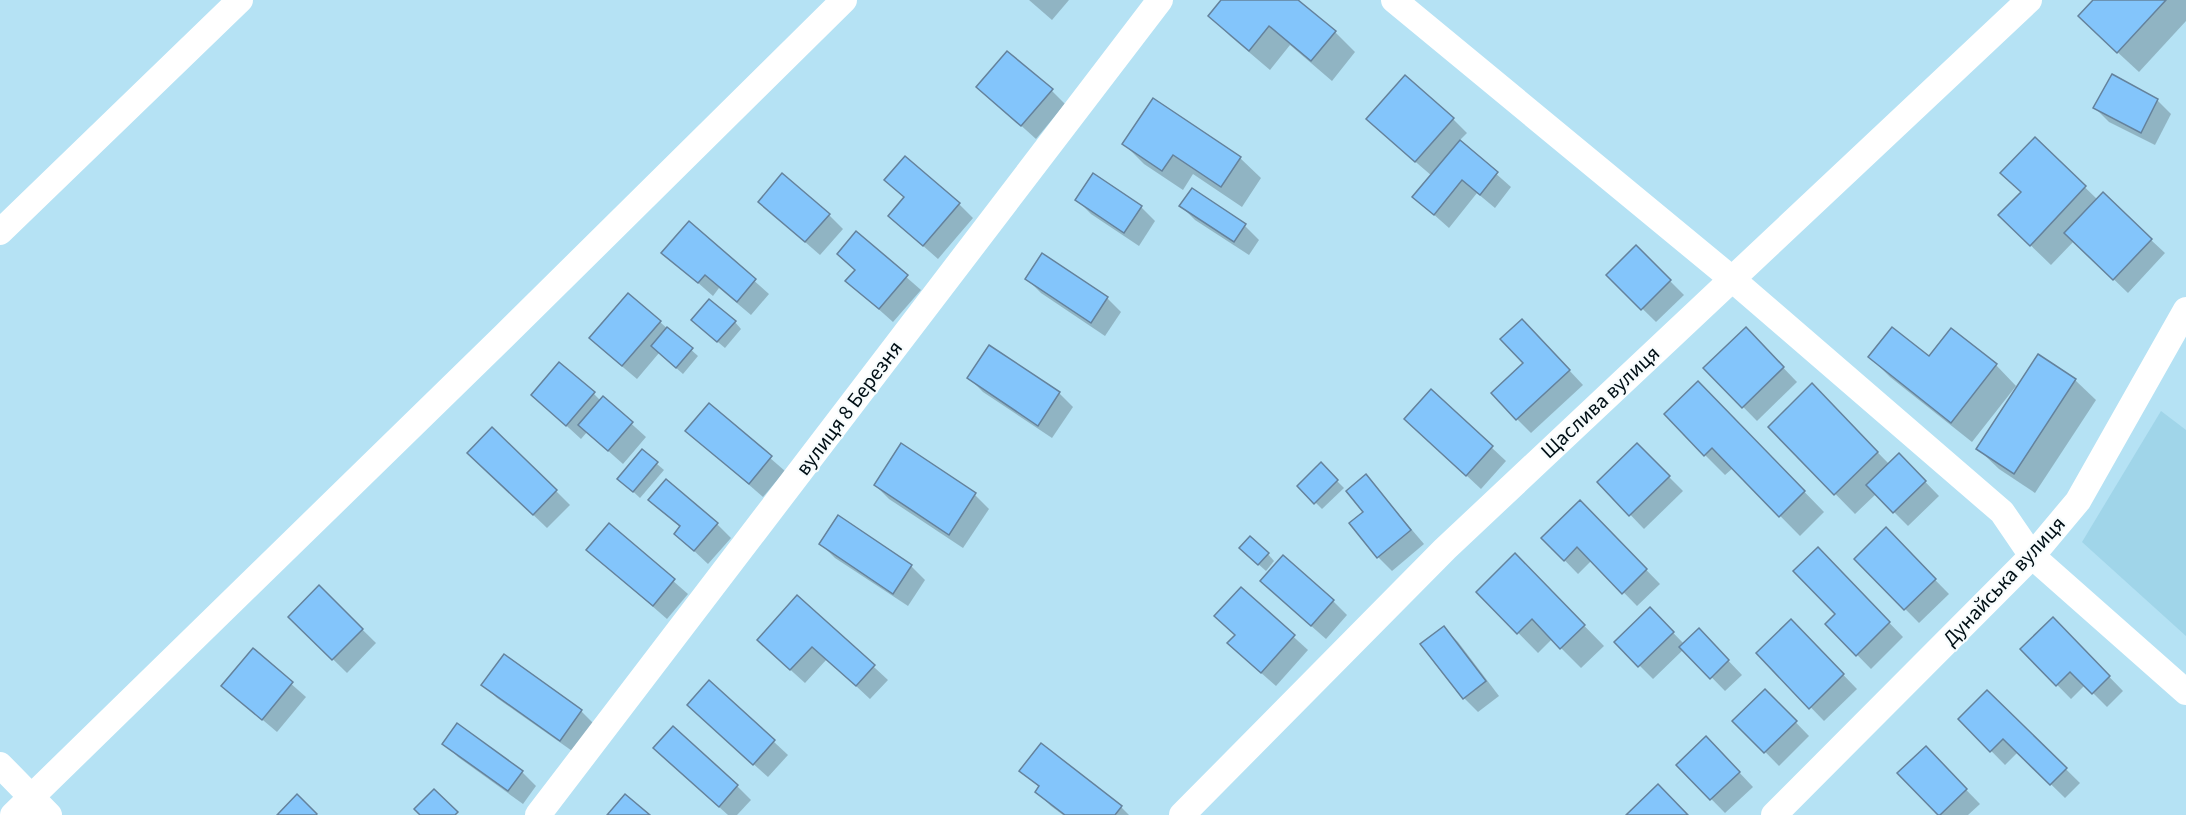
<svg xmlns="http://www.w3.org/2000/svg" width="2186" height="815" font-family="'Source Sans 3',sans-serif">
<rect width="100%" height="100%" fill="#b5e2f4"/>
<!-- built -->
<polygon fill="#a0d5e9" points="2161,411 2186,430 2186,636 2082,542"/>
<!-- shadow -->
<g fill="#0003">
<polygon points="1029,0 1069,0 1052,20"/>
<polygon points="1223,0 1296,0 1335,32 1355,52 1332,81 1290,45 1270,70 1230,36 1210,16"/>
<polygon points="2095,0 2186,0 2186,21 2139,72 2100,36"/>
<polygon points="978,87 1051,90 1065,104 1036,139"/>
<polygon points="1153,100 1240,158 1261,178 1242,207 1193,174 1183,190 1144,164 1124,144"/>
<polygon points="2157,100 2171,114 2155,145 2109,122 2095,108"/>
<polygon points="1453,119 1467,133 1459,141 1511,187 1495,208 1477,193 1449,228 1414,197 1432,176 1382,133"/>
<polygon points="2035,139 2098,200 2151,240 2165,253 2128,293 2074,241 2051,265 2021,236 2022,193"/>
<polygon points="1093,175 1141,207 1155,221 1139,246 1091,214 1077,200"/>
<polygon points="886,180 959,204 973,218 938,259 904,229 905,198"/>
<polygon points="1192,190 1245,226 1259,240 1249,255 1195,220 1181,206"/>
<polygon points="774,215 829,215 843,229 820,255"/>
<polygon points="689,223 769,294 751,315 719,288 713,296 663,252"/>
<polygon points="856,233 921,290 893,322 847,281 856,271"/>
<polygon points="1636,247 1684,295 1656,322 1608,275"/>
<polygon points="1027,279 1107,298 1121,312 1105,336 1041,293"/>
<polygon points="660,322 698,356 683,374 659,353 637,379 605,352"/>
<polygon points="735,322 741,329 725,348 700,327"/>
<polygon points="1746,329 1797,382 1757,421 1705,368"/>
<polygon points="1952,330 1996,365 2016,386 1972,442 1890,377 1870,357 1930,358"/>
<polygon points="1536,335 1583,385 1531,433 1517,419 1525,363"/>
<polygon points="969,378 1059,393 1073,407 1052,438 983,392"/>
<polygon points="2075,380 2096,400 2035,493 1999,469 1978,449"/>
<polygon points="1431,391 1506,461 1481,489 1420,432"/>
<polygon points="594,394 601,401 603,398 646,437 623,464 587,432 581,439 533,395"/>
<polygon points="1718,403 1824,512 1800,536 1733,468 1725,475 1705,455"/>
<polygon points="709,405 785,471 763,497 687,431"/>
<polygon points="1832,406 1890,465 1899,455 1939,496 1908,526 1876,494 1855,514 1770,427"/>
<polygon points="1637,445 1683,491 1644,529 1599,482"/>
<polygon points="901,446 975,495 989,509 963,548 889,499 875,485"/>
<polygon points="642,451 664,470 640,498 626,485"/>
<polygon points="1321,465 1344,488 1322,509 1299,486"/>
<polygon points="483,467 556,491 570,505 547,528"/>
<polygon points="1366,476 1424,544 1392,571 1378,557"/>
<polygon points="650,499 717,524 731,538 708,564 676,534 681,528"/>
<polygon points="1580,502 1660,584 1637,606 1592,560 1578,574 1543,538"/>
<polygon points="838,517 911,566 925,580 908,606 835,558 821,544"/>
<polygon points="609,525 688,594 667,619 588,550"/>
<polygon points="1886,530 1949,594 1919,623 1856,559"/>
<polygon points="1818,549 1903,637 1871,669 1827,624 1837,614"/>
<polygon points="1268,554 1274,561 1266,571 1248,555"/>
<polygon points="1515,555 1604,646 1581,668 1552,639 1538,653 1478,592"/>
<polygon points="319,587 376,643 347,673 290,617"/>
<polygon points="1241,589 1308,650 1276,686 1243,657 1236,635"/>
<polygon points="1276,595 1333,601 1347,615 1326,639"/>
<polygon points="798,597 888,680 870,699 827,659 805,683 773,654"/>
<polygon points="1650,609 1684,644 1699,630 1742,675 1725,691 1684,649 1653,679 1616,642"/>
<polygon points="2053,619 2123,691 2107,707 2085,685 2071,699 2022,649"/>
<polygon points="1791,621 1857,689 1824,721 1758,653"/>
<polygon points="1444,628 1458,642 1499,696 1478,712 1464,698"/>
<polygon points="253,650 306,697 277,732 223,686"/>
<polygon points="710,682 788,755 768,777 703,719"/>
<polygon points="483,685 581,711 595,725 575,753 497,698"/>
<polygon points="1987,692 2080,783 2065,798 2018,752 2005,765 1960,719"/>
<polygon points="1779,705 1809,736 1779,766 1735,721"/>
<polygon points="444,743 522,772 536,786 523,804 458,757"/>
<polygon points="1041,745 1121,807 1129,815 1063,815 1051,806 1037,792 1040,788 1021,770"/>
<polygon points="1720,752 1753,787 1725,813 1678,765"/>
<polygon points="669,762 737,786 751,800 737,815 728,815"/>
<polygon points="1939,762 1980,804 1968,815 1940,815"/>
</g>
<!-- building -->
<g fill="#83c5fb" stroke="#64829c" stroke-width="1.5">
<polygon points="1221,0 1298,0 1336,31 1311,61 1269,26 1249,51 1208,16"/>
<polygon points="2093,0 2166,0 2117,53 2078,16"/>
<polygon points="1007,51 1053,89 1021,126 976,87"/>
<polygon points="2112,74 2158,99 2141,133 2093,108"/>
<polygon points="1405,75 1454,118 1415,162 1366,119"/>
<polygon points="1153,98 1241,157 1221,187 1173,155 1162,171 1122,144"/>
<polygon points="2035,137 2086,186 2030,246 1998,215 2021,192 2000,173"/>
<polygon points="1460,140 1498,172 1480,195 1462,180 1434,215 1412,197"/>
<polygon points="905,156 960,203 923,246 888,216 904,197 884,180"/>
<polygon points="782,173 830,214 805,242 758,202"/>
<polygon points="1093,173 1142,206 1124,233 1075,200"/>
<polygon points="1192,188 1246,224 1234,242 1179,206"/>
<polygon points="2103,192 2152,239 2113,280 2064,233"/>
<polygon points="689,221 756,279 737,302 705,275 698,283 661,253"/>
<polygon points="856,231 908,275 879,309 845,281 855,270 837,254"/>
<polygon points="1636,245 1671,280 1641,310 1606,275"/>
<polygon points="1042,253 1108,297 1091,323 1025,279"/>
<polygon points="628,293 661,321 622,366 589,338"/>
<polygon points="709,299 736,321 717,342 691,320"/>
<polygon points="1522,319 1570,370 1516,420 1491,393 1523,363 1500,339"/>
<polygon points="667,327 693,348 676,368 651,346"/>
<polygon points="1746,327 1784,367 1742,408 1703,368"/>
<polygon points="1892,327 1929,356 1951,328 1997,364 1951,423 1868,357"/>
<polygon points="989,345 1060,392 1038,426 967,378"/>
<polygon points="2038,354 2076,379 2014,474 1976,449"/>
<polygon points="559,362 595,392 566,426 531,395"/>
<polygon points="1698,381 1805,491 1779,517 1712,448 1704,456 1664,414"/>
<polygon points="1812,383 1878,452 1834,495 1768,427"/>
<polygon points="1431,389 1493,446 1466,476 1404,419"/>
<polygon points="603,396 633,422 608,451 578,425"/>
<polygon points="709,403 772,456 749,484 685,431"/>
<polygon points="492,427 557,490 533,515 467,453"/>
<polygon points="901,443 976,493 949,535 874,485"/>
<polygon points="1637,443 1670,476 1629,516 1597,482"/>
<polygon points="642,449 658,462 633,492 617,479"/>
<polygon points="1899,453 1926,481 1893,513 1866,485"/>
<polygon points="1321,462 1338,480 1314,504 1297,486"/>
<polygon points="1366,474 1411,530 1377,558 1349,523 1363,512 1346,491"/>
<polygon points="666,479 718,523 694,551 674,534 680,526 648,500"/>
<polygon points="1580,500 1647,569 1622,594 1577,547 1564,561 1541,538"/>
<polygon points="838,515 912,565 893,594 819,544"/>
<polygon points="609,523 675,579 653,606 586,550"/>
<polygon points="1886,527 1936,579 1904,610 1854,559"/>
<polygon points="1250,536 1269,553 1258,565 1239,548"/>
<polygon points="1818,547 1890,622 1856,656 1825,624 1835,614 1793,571"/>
<polygon points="1515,553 1585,625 1560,649 1532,619 1517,634 1476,592"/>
<polygon points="1283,555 1334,600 1311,626 1260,581"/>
<polygon points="319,585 363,629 332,660 288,617"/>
<polygon points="1241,587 1295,635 1261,673 1227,643 1235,635 1214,616"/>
<polygon points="797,595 875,665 856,686 812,647 790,670 757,640"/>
<polygon points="1650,607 1674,632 1638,667 1614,642"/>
<polygon points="2053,617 2110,676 2092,694 2070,672 2056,686 2020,649"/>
<polygon points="1791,619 1844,674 1809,709 1756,653"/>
<polygon points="1444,626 1486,681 1463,699 1420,644"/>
<polygon points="1699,628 1729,660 1710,679 1679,647"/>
<polygon points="253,648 293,682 262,720 221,686"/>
<polygon points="504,654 582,710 560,741 481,685"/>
<polygon points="709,680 775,740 753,765 687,705"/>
<polygon points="1765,689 1797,721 1764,753 1732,721"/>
<polygon points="1987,690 2067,768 2050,785 2003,739 1990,752 1958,719"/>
<polygon points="457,723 523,771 508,791 442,744"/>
<polygon points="673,726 738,785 719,807 653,748"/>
<polygon points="1706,736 1740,772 1710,800 1676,765"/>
<polygon points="1041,743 1122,806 1115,815 1065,815 1035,792 1039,786 1019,771"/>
<polygon points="1926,746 1967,789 1940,815 1938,815 1897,773"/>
<polygon points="1658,784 1688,815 1626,815"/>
<polygon points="434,789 458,812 455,815 420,815 414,809"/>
<polygon points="297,794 317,814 316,815 277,815"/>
<polygon points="625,794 650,815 607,815"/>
</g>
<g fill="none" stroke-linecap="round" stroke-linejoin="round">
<!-- street -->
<g stroke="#fff" stroke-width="26">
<polyline points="1394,0 1732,279 2002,512 2032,556 2186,692"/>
<polyline points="0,232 240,0"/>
<polyline points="0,765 49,815"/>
<polyline points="13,815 505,335 844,0"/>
<polyline points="538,815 1160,0"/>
<polyline points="1182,815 1445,549 2029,0"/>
<polyline points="1774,815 2032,556 2078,501 2186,310"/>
</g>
</g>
<g text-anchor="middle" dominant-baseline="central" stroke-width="4.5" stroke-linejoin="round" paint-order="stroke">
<!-- street labels -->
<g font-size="21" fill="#010f15" stroke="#f7fcfd">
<text transform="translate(1600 402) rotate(-43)">Щаслива вулиця</text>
<text transform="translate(849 408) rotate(-53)">вулиця 8 Березня</text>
<text transform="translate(2004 581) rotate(-47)">Дунайська вулиця</text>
</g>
</g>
</svg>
